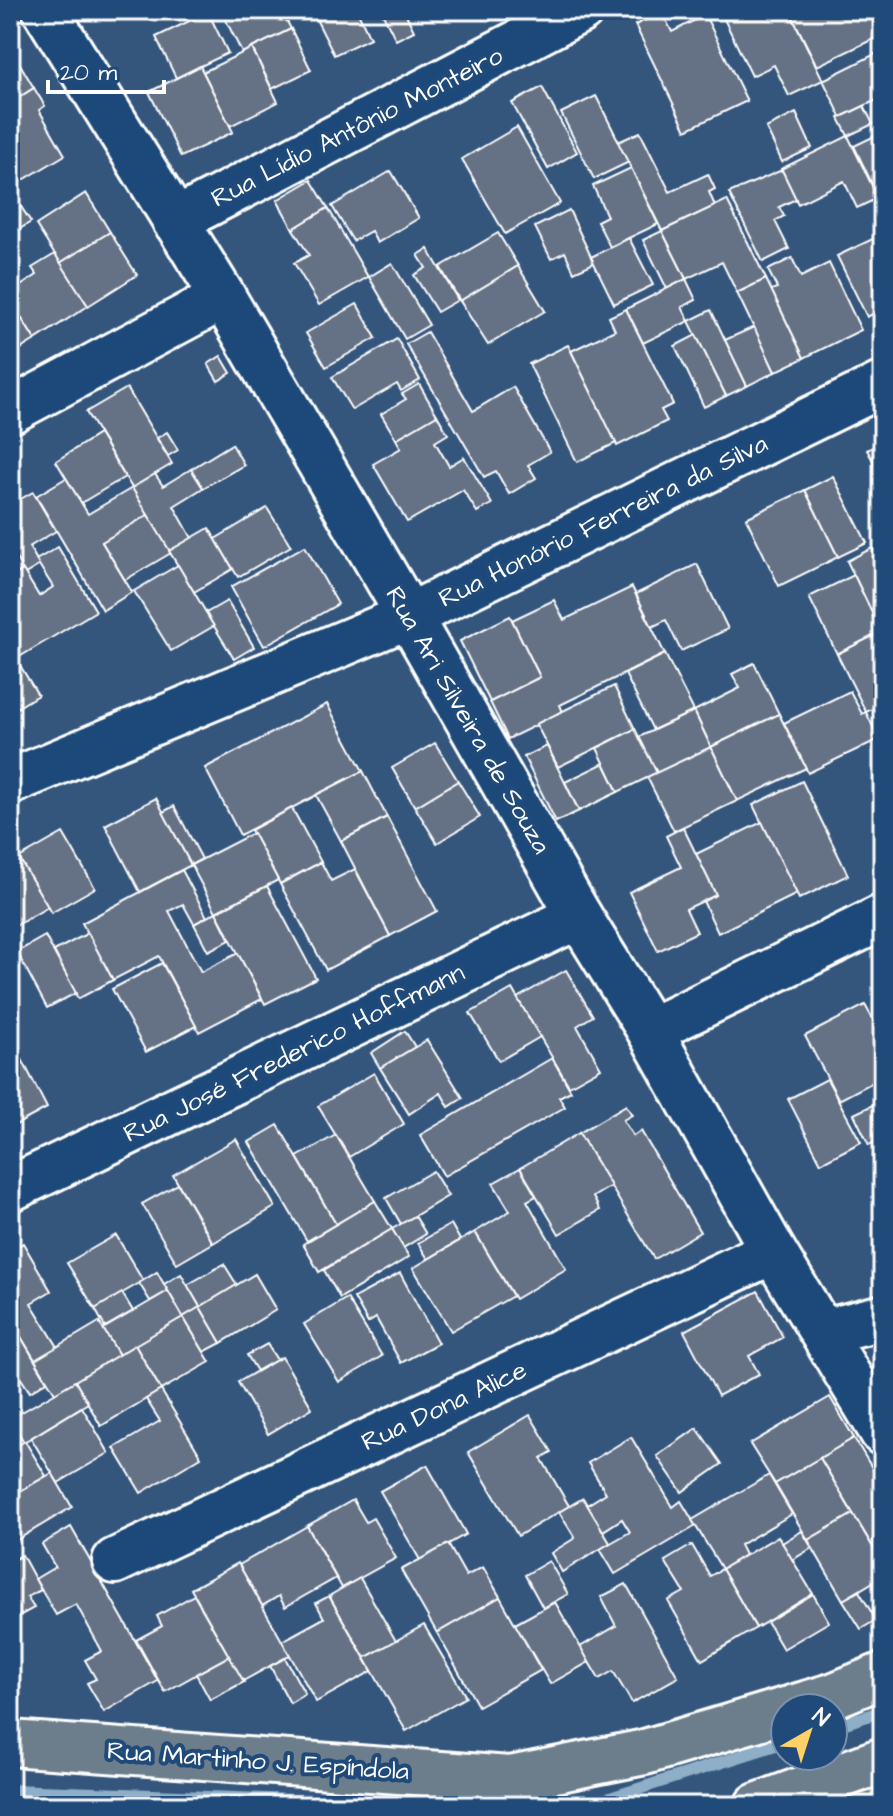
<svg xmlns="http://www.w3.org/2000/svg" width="893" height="1816" font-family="'Architects Daughter',sans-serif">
<rect width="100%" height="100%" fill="#34567d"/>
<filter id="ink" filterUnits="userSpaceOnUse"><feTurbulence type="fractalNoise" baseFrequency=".0125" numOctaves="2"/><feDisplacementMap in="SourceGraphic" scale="16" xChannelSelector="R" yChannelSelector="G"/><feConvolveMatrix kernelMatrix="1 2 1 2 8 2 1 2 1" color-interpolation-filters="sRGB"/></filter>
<g filter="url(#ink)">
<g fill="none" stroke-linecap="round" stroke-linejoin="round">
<!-- stream -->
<g stroke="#8faec7" stroke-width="12">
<polyline points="833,1727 883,1711"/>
<polyline points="10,1790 460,1806"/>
<polyline points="585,1806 785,1742"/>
</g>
</g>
<!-- building -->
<g fill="#657184" stroke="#fff" stroke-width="2">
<polygon points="221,10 281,10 291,29 242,53"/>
<polygon points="357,10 370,38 334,55 312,11"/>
<polygon points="381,10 404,10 414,31 396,40"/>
<polygon points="727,10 789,10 823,80 789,96 774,65 752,76 723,17 729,14"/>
<polygon points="789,10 870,10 882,35 817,66"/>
<polygon points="208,12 228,53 176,78 156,37"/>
<polygon points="662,12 672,32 705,15 747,101 686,130 635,25"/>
<polygon points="291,29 311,70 272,89 252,48"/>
<polygon points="10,47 34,88 10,103"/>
<polygon points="252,48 278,102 230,126 203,72"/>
<polygon points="877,53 883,66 883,97 841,117 823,80"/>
<polygon points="200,66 233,132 181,157 149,92"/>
<polygon points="542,87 577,152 548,169 512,103"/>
<polygon points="34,88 45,106 39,110 65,155 10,188 10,103"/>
<polygon points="596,96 629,162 594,179 561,113"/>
<polygon points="864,106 873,124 848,136 839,118"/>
<polygon points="796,113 812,148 782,162 766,128"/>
<polygon points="517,127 560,203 505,234 462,159"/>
<polygon points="640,132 670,192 708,174 715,189 709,192 715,206 662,231 618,142"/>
<polygon points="883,132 883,207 854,146"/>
<polygon points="848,136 878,198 857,208 844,181 798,204 781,169"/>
<polygon points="631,168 658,224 610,247 597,221 607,216 593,186"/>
<polygon points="782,170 796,199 779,207 784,216 775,221 789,249 763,262 729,193"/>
<polygon points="391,171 419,218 377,243 371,231 353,241 332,206"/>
<polygon points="311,180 328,208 293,229 277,200"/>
<polygon points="86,193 110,232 60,263 36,225"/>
<polygon points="14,196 31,222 10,235 10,199"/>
<polygon points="727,200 766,279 737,293 722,262 686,279 662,231"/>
<polygon points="328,208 368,277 319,305 294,263 309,255 293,229"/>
<polygon points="569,210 594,263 574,272 565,252 551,259 535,227"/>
<polygon points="662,231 686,279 667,289 643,240"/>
<polygon points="110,232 137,275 88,306 60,263"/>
<polygon points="498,233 518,266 460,301 440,267"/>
<polygon points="883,234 883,309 867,317 837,256"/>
<polygon points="629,238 653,285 614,304 591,257"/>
<polygon points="428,249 458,300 437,312 414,275 426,268 418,255"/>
<polygon points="55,254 88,306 35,340 10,300 10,293 37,275 32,268"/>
<polygon points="792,258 801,277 829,263 861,330 804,358 771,290 777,288 768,270"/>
<polygon points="392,263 429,325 405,339 369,277"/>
<polygon points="518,266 545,311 488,345 460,301"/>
<polygon points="686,279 696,300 682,307 689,321 643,343 626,309"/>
<polygon points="766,279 804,358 775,372 737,293"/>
<polygon points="10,300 35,340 11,355 10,353"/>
<polygon points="357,304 376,338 326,367 306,333"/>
<polygon points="626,309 673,404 661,410 667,421 617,446 571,351 615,330 609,317"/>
<polygon points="711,310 747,386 726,396 689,321"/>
<polygon points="754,327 775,372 747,386 725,340"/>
<polygon points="427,332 473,411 513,387 550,452 528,465 536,478 509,494 496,471 484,477 406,344"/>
<polygon points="696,335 726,396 704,407 675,346"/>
<polygon points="397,339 420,380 401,391 397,384 352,410 332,377"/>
<polygon points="568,345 616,443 577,462 529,364"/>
<polygon points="221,356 231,373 218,381 208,364"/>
<polygon points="419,384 437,415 396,439 381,414 406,399 402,394"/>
<polygon points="127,388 172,464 132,488 86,412"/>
<polygon points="437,415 448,434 435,442 449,466 464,457 492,504 477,512 463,490 407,522 373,464 401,448 396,439"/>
<polygon points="167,432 178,450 168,456 157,438"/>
<polygon points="99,434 125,477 81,503 56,461"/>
<polygon points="880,443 883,449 883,479 867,450"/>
<polygon points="232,444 244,465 203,488 191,469"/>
<polygon points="191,469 203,488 174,506 192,538 169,551 132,488 155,474 163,486"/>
<polygon points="833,476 867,543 838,557 805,490"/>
<polygon points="66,478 88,514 132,488 148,515 102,542 132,592 103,610 36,496"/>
<polygon points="805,490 838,557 779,586 746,518"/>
<polygon points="33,492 56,531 29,547 40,565 25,574 10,548 10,505"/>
<polygon points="267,508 291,546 238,577 215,539"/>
<polygon points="148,515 171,553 125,580 102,542"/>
<polygon points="209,528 233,569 194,592 169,551"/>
<polygon points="305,546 338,604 264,646 231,587"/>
<polygon points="58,547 96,611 16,659 10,649 10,578 23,570 39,596 53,587 36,560"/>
<polygon points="872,548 883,570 883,635 847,561"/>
<polygon points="697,564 728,629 681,651 666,620 652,627 636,594"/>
<polygon points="178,565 214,626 171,651 134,591"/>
<polygon points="854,575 881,632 837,654 809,597"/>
<polygon points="632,587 665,654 560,705 563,712 508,739 490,702 540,677 512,620 554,600 564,620"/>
<polygon points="227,601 254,647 234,659 206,613"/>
<polygon points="510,616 540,677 490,702 460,641"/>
<polygon points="875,635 883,652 883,704 866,712 837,654"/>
<polygon points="10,649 38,695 10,712"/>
<polygon points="665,654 694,711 653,730 625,674"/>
<polygon points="754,663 779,714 711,747 694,711 740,688 732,674"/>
<polygon points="614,686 635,729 558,767 536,724"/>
<polygon points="850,691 862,714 866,712 879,739 808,773 784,723"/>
<polygon points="327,704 363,771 240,835 205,768"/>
<polygon points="694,711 711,747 657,773 639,737"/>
<polygon points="779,714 806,768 737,801 711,747"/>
<polygon points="635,729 657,773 618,792 597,748"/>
<polygon points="435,743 458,781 415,807 392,768"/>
<polygon points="547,746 579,811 556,822 524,757"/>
<polygon points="711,747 737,801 674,831 647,777"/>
<polygon points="604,763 618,792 579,811 565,782"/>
<polygon points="363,771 387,817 341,841 316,795"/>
<polygon points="458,781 480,817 437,843 415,807"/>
<polygon points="802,781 848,875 799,899 753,805"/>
<polygon points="156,798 191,865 140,892 105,825"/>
<polygon points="174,806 202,859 191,865 163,812"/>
<polygon points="292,808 321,862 280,884 251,830"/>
<polygon points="387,817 437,911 390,936 341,841"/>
<polygon points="762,822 797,894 718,933 703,901 716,895 696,854"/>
<polygon points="683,827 716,895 686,909 697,932 658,951 629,892 681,867 666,836"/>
<polygon points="63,833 95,888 51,913 19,858"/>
<polygon points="253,833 278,880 216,912 191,865"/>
<polygon points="19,858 48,907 10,929 10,863"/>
<polygon points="321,862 331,881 355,869 390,936 326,970 280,884"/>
<polygon points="182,870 207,917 194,924 183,904 169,911 201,972 238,953 262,999 199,1032 159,956 113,980 82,923"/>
<polygon points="267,886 316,978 265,1004 216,912"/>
<polygon points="216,912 230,940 208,951 194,924"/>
<polygon points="88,933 113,980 78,999 54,951"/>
<polygon points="45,936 76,993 47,1008 17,952"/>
<polygon points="162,963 196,1026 146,1052 112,989"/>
<polygon points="566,970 593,1016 577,1026 601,1068 569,1086 517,998"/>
<polygon points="512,989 540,1037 499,1061 470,1013"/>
<polygon points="865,1005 883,1037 883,1077 839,1100 805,1036"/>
<polygon points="405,1031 415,1047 380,1068 371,1053"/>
<polygon points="10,1036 47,1108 10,1128"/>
<polygon points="427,1040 463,1098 449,1107 441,1093 409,1114 380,1068"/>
<polygon points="552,1058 571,1091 559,1097 565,1107 444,1176 420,1135"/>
<polygon points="374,1073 404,1124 349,1157 318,1106"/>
<polygon points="827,1079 861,1142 821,1163 788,1099"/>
<polygon points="883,1100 883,1138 869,1145 854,1114"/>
<polygon points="626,1105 632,1115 623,1120 633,1136 641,1131 700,1232 654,1259 579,1133"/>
<polygon points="278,1125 336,1224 307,1241 249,1142"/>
<polygon points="579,1133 611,1186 593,1197 600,1210 559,1234 520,1168"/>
<polygon points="336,1135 375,1201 336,1224 297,1157"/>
<polygon points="236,1139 275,1207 213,1243 173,1175"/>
<polygon points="520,1168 536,1196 527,1201 566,1269 515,1299 475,1232 510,1211 493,1183"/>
<polygon points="433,1171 448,1196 401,1224 386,1198"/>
<polygon points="178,1184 213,1243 177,1264 142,1204"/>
<polygon points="375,1201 392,1229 319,1272 303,1244"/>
<polygon points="415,1216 426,1234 403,1248 392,1229"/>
<polygon points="451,1224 460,1240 428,1259 418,1243"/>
<polygon points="392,1229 409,1257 340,1298 324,1270"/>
<polygon points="475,1232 513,1296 451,1331 413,1268"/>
<polygon points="116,1235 143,1281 95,1309 67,1263"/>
<polygon points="23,1243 51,1291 31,1303 58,1347 35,1360 10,1319 10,1250"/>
<polygon points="224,1264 237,1285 200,1307 187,1285"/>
<polygon points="157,1272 168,1291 150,1301 139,1283"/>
<polygon points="400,1273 438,1343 401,1363 376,1318 368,1323 354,1298"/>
<polygon points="181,1274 200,1307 183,1317 164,1284"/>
<polygon points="255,1274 276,1310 221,1343 200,1307"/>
<polygon points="168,1291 183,1317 119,1355 103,1329"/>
<polygon points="758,1291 783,1337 749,1356 759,1374 718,1396 684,1331"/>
<polygon points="122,1293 133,1311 105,1327 95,1309"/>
<polygon points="347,1298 382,1356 339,1382 304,1324"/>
<polygon points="200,1307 221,1343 204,1352 183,1317"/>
<polygon points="183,1317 210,1362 161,1390 135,1345"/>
<polygon points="11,1320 47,1381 30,1392 10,1362"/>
<polygon points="99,1322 119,1355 55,1393 35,1360"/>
<polygon points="267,1344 277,1360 257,1371 247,1355"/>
<polygon points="135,1345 161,1390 101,1426 75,1381"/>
<polygon points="282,1357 312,1408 268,1434 238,1382"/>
<polygon points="75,1381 88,1403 24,1442 10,1419"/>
<polygon points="161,1390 201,1457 141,1493 114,1448 160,1421 146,1399"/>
<polygon points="830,1397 854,1438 775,1484 750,1444"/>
<polygon points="82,1407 109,1453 58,1483 31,1438"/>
<polygon points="530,1415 552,1452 541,1458 569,1506 518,1536 468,1452"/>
<polygon points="697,1428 722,1464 682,1492 657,1456"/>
<polygon points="631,1437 673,1507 681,1501 696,1526 615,1574 600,1549 630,1532 622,1519 603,1531 587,1505 606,1493 588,1463"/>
<polygon points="854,1438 883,1486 883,1564 820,1458"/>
<polygon points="25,1441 46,1476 10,1497 10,1450"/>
<polygon points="820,1458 853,1514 808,1540 775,1484"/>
<polygon points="427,1465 466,1534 420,1560 380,1491"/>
<polygon points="52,1473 72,1507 10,1544 10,1497"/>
<polygon points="769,1475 792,1514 740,1545 745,1555 722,1569 692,1520"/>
<polygon points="583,1498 610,1543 562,1572 551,1553 575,1538 559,1512"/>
<polygon points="353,1500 366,1522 373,1518 396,1558 342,1588 307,1526"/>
<polygon points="853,1514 883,1564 883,1576 843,1600 808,1540"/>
<polygon points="307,1526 336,1578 285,1607 279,1596 262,1606 239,1565"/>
<polygon points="71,1527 158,1681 104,1712 87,1683 96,1679 85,1660 102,1651 76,1604 56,1615 35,1579 55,1567 42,1544"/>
<polygon points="802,1531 812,1548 792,1560 782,1543"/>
<polygon points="778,1536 813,1594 756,1628 722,1569"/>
<polygon points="448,1544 466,1576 483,1567 500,1597 437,1633 401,1570"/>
<polygon points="692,1545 710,1576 722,1569 756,1628 702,1660 668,1601 684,1592 665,1561"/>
<polygon points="22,1555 41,1590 27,1597 34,1608 12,1620 10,1616 10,1562"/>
<polygon points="549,1561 568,1594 543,1608 525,1575"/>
<polygon points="238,1563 290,1655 243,1681 191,1589"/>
<polygon points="360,1578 396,1641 365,1658 329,1596"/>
<polygon points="626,1584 678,1677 632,1703 613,1671 599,1679 580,1647 616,1626 601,1597"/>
<polygon points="859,1591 876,1620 861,1629 843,1600"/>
<polygon points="813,1594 829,1622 783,1649 767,1622"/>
<polygon points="194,1595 229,1656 165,1692 136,1640 162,1626 157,1616"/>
<polygon points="329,1596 372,1671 316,1702 282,1641 324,1618 316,1603"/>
<polygon points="500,1597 541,1670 478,1706 437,1633"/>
<polygon points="555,1602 589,1662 550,1684 515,1624"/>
<polygon points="424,1625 466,1697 406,1731 365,1658"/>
<polygon points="229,1656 244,1682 210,1700 196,1674"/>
<polygon points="285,1658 305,1694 290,1703 270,1666"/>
<polygon points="883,1787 883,1806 821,1806"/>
</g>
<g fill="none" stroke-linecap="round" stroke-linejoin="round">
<defs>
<g id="minor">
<polyline points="45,10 223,297 409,616 579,916 650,1031 773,1251 883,1433"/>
<polyline points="175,221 581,10"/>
<polyline points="10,411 223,297"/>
<polyline points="10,782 409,616 883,384"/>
<polyline points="650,1031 883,917"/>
<polyline points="10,1189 579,916"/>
<polyline points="824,1332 883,1317"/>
<polyline points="115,1561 773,1251"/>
<polyline points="510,1779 522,1806"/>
</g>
<g id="major">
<polyline points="792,1708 832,1696 883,1675"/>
<polyline points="10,1743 510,1779 645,1752 785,1710"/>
<polyline points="757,1806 883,1760"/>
</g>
</defs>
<!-- minor casing -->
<use href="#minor" stroke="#fff" stroke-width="50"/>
<!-- major casing -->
<use href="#major" stroke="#fff" stroke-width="50"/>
<!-- minor -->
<use href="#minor" stroke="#1f4a7a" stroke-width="44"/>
<!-- major -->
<use href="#major" stroke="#6c7d8c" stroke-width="44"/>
</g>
</g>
<g text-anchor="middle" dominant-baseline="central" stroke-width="8" stroke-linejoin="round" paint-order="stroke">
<!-- street labels -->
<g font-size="26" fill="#fff" stroke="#1f4a7a">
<text transform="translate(357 127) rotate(-27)">Rua Lídio Antônio Monteiro</text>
<text transform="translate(603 521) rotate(-26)">Rua Honório Ferreira da Silva</text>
<text transform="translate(468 720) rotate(60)">Rua Ari Silveira de Souza</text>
<text transform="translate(294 1053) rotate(-26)">Rua José Frederico Hoffmann</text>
<text transform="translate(444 1406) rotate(-25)">Rua Dona Alice</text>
<text transform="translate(258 1761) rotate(4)">Rua Martinho J. Espíndola</text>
</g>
</g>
<!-- margin -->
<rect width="893" height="1816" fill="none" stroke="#1f4a7a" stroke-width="40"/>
<rect x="20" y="20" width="853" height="1776" fill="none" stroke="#fff" stroke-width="3" filter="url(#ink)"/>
<!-- north arrow -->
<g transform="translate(809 1732) rotate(39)"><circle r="38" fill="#1f4a7a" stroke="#7992af" stroke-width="2"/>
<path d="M0-6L14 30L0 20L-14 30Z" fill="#ffd166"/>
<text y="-12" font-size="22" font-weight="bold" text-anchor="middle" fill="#ffffff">N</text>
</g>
<!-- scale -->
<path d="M48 80v12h116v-12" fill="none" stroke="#ffffff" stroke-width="4"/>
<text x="60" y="80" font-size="24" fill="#ffffff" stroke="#1f4a7a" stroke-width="6" paint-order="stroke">20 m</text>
</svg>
